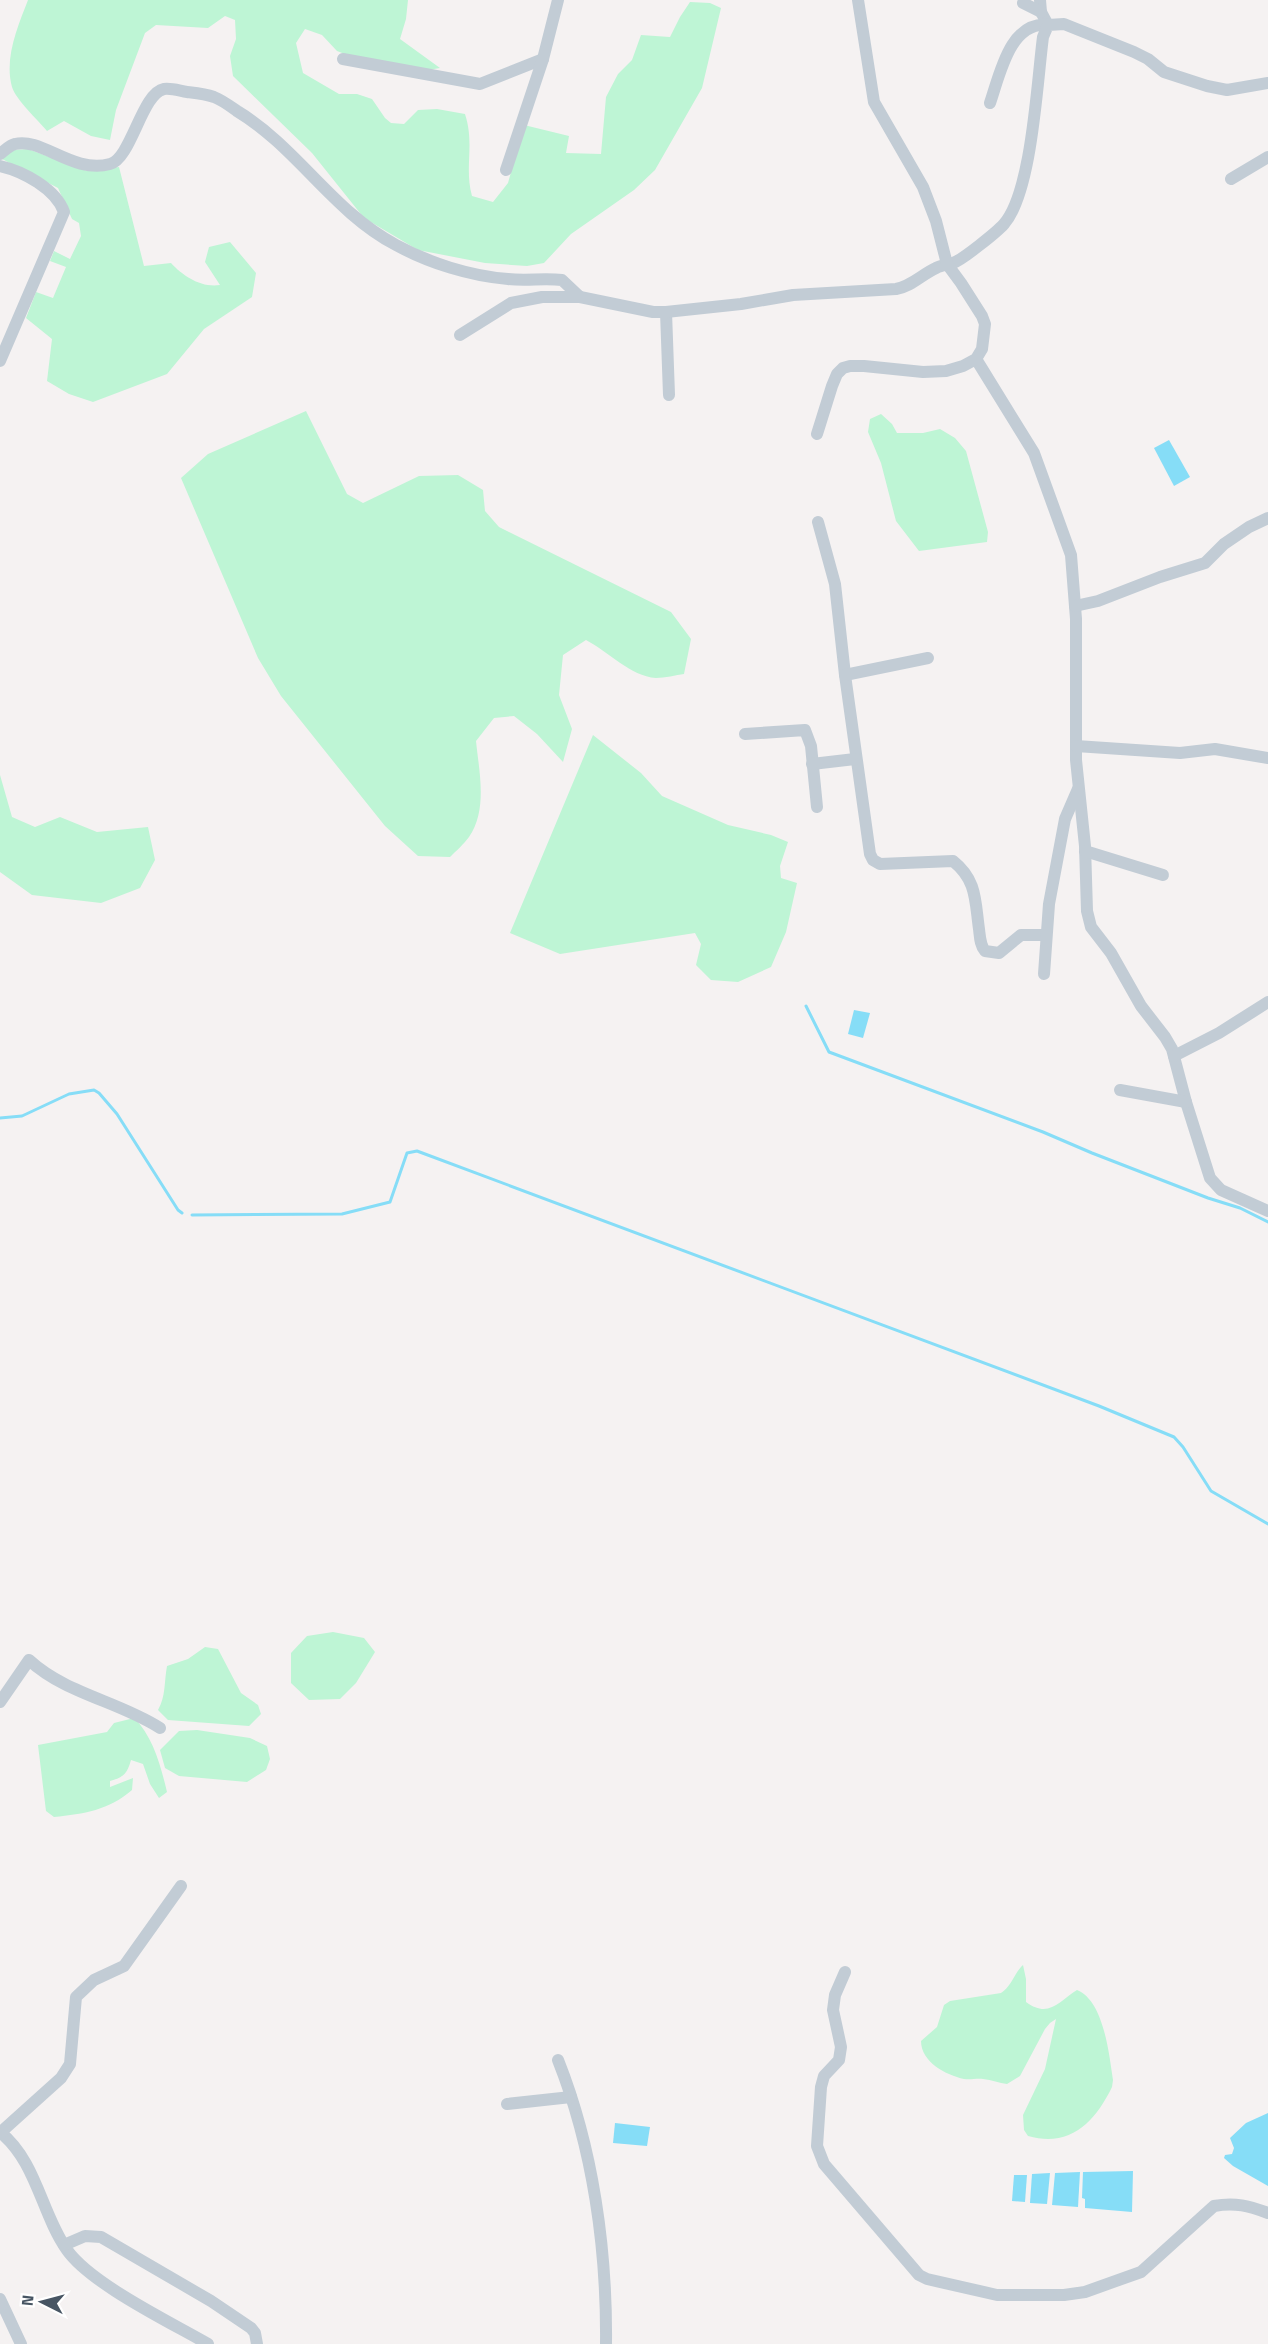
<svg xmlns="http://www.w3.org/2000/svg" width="1268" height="2344" font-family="'Titillium Web',sans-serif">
<rect width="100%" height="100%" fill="#f5f2f2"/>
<!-- green -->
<g fill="#bef5d5">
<path d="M28,0H408L406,19L400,39L440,68L428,70L358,59L337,51L322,35L305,29L296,43L303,73L339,94H357L372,99L385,118L391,123L404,124L418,110L437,109L465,114C475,145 464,167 472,196L493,202L508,183L524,125L569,136L566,153L601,154L606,97L618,74L632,60L641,35L670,37L680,17L690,2L710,3L721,8L702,88L655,170L634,190L571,234L544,263L527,266L485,263L418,250L364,218L312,153L233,76L230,56L236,39L235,20L225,16L208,28L156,25L145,33L116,110L110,140L91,136L64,121L47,131C38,120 16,100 12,87C4,58 18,26 28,0Z"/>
<path d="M28,149L87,171L119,167L144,266L171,263C183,276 201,288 220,285L205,262L209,247L230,242L256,273L252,297L204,329L167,374L93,402L69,394L47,381L52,339L26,318L36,292L53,298L66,267L50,261L54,251L70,259L81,236L79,223L72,219L58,188L2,159L13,150Z"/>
<path d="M306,411L347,494L363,503L419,476L458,475L483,490L485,511L499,527L671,612L691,639L684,674C676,675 665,678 656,678C630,676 609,652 586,640L563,655L559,695L572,729L563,762L537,734L514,716L494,718L476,741C479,771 488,810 469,837C464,844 456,851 450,857L418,856L385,826L281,696L258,658L181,478L208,454Z"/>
<polygon points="881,414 892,424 897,433 923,433 940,429 955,438 966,451 988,532 987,542 919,551 896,521 881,463 868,432 870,419"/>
<polygon points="593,735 641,773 662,796 728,825 771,835 788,842 780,866 781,878 797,883 786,932 771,967 738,982 711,980 696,965 701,944 695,933 560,954 510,933"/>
<polygon points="0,775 12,817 35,827 60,817 97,832 148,827 155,860 140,888 101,903 32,895 0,872"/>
<polygon points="333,1632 364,1638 375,1652 356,1683 340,1699 309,1700 291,1683 291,1653 307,1636"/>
<path d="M205,1647L218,1649L241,1693L258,1705L261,1714L249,1726L168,1720L158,1710C166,1696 164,1682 167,1666L188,1659Z"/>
<path d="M134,1718C153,1736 161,1767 167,1792L159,1798L150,1784L143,1764L131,1760C127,1774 124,1777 110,1781V1787L133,1778L132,1790C109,1810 84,1814 54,1817L46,1811L38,1745L107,1732L114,1723Z"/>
<polygon points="197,1730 250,1738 267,1746 270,1759 266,1770 247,1782 179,1776 165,1768 160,1750 179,1731"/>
<path d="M1023,1965L1026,1979V2002C1049,2019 1059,2001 1077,1990C1104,2001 1109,2054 1113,2080L1112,2087C1095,2122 1070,2148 1028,2136L1024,2130L1023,2115L1045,2069L1056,2019L1050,2023L1045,2029L1020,2076L1007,2084C999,2083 992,2080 983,2079C977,2078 971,2080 964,2079C946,2075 921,2062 921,2041L937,2027L944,2005L950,2001L1001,1993C1012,1986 1014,1973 1023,1965Z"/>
</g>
<!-- water -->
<g fill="#86ddf7">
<polygon points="1169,440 1190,477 1174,486 1154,448"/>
<polygon points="854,1010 870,1013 863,1038 848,1034"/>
<polygon points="1268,2113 1268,2186 1233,2166 1224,2158 1225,2155 1232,2154 1234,2148 1230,2138 1246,2123"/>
<polygon points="615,2123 650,2127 647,2146 613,2143"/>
<polygon points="1133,2171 1132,2212 1085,2208 1085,2199 1082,2198 1083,2172"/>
<polygon points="1080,2172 1078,2207 1052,2205 1055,2173"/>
<polygon points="1050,2173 1047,2204 1030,2203 1032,2174"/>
<polygon points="1014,2175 1027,2175 1025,2202 1012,2201"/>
</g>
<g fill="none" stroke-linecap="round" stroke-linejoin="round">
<!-- stream -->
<g stroke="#86ddf7" stroke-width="3">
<polyline points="806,1006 829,1052 1043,1132 1092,1153 1208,1198 1240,1208 1268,1222"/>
<polyline points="0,1118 22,1116 69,1094 94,1090 99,1093 117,1114 178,1210 182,1213"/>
<polyline points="192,1215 342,1214 390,1202 407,1153 417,1151 1099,1406 1174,1437 1183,1447 1211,1491 1268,1524"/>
</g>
<!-- minor -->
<g stroke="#c2ccd5" stroke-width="12">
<polyline points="1040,0 1041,12 1048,25"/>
<polyline points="1023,3 1041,12"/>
<polyline points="343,59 480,84 543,59"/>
<path d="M990,103C1000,74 1010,21 1048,25"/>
<path d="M0,154C4,151 10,145 15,144C42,137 72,174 110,164C131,159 142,93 164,89C172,88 180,91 187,92C195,93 205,94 214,97C222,100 230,106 237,111C297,147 333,212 396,245C429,263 470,276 508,279C526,281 544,278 562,280L580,297"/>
<path d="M0,166C23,171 56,189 64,212L0,361"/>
<polyline points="506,170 543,59 558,0"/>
<polyline points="1231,179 1268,157"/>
<polyline points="666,312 669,395"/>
<path d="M460,335L511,303L542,297H580L653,312H666L741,304L793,295L896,289C912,286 921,275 936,268C941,265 948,265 953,263C962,260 997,232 1004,224C1032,192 1037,82 1043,37L1048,25L1064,24L1134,52L1148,59L1164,72L1207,86L1227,90L1268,83"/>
<polyline points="976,359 1034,453 1071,555 1076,619 1076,760 1085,846 1087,911 1091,927 1111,953 1141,1006 1165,1037 1172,1049 1186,1102 1210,1178 1221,1190 1268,1211"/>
<polyline points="817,434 832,386 837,374 843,368 850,366 864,366 923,372 946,371 963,366 976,359 982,349 985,324 982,316 961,283 947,264 936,221 923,187 874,102 858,0"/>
<path d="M818,522L835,584L845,675L870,854L873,860L880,864L953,861C977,880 975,901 979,929C980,937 980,945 985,951L999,953L1021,935H1046"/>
<polyline points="1075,606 1098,601 1160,577 1205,563 1224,544 1249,527 1268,518"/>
<polyline points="845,675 928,658"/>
<polyline points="745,734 805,730 811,746 817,807"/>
<polyline points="1076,746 1180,753 1215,749 1268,758"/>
<polyline points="812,764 855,759"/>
<polyline points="1085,851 1163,875"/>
<polyline points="1044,974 1049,904 1065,819 1078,789"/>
<polyline points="1174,1056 1219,1033 1268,1002"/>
<polyline points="1120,1090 1186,1102"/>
<path d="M0,1702L29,1660C66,1694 118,1701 160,1728"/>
<path d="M845,1972L835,1995L833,2010L841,2047L839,2060L824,2076L821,2087L817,2146L824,2164L919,2275L927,2279L997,2295H1064L1085,2292L1141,2272L1214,2206C1235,2202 1249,2206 1268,2213"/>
<path d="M558,2060C593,2148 607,2249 606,2344"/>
<polyline points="507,2104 571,2097"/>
<path d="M0,2132C37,2162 41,2213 67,2250C91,2284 170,2322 208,2344"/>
<polyline points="1,2132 61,2078 70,2064 76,1997 94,1980 124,1966 181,1886"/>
<polyline points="64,2245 85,2236 101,2237 211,2301 251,2328 255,2333 257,2344"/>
<polyline points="0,2299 21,2344"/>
</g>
</g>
<!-- north arrow -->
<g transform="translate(42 2302) rotate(276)" stroke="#ffffff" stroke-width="4.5" paint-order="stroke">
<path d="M0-4.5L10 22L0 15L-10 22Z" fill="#475563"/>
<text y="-9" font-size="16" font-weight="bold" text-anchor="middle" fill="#475563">N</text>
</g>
</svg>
